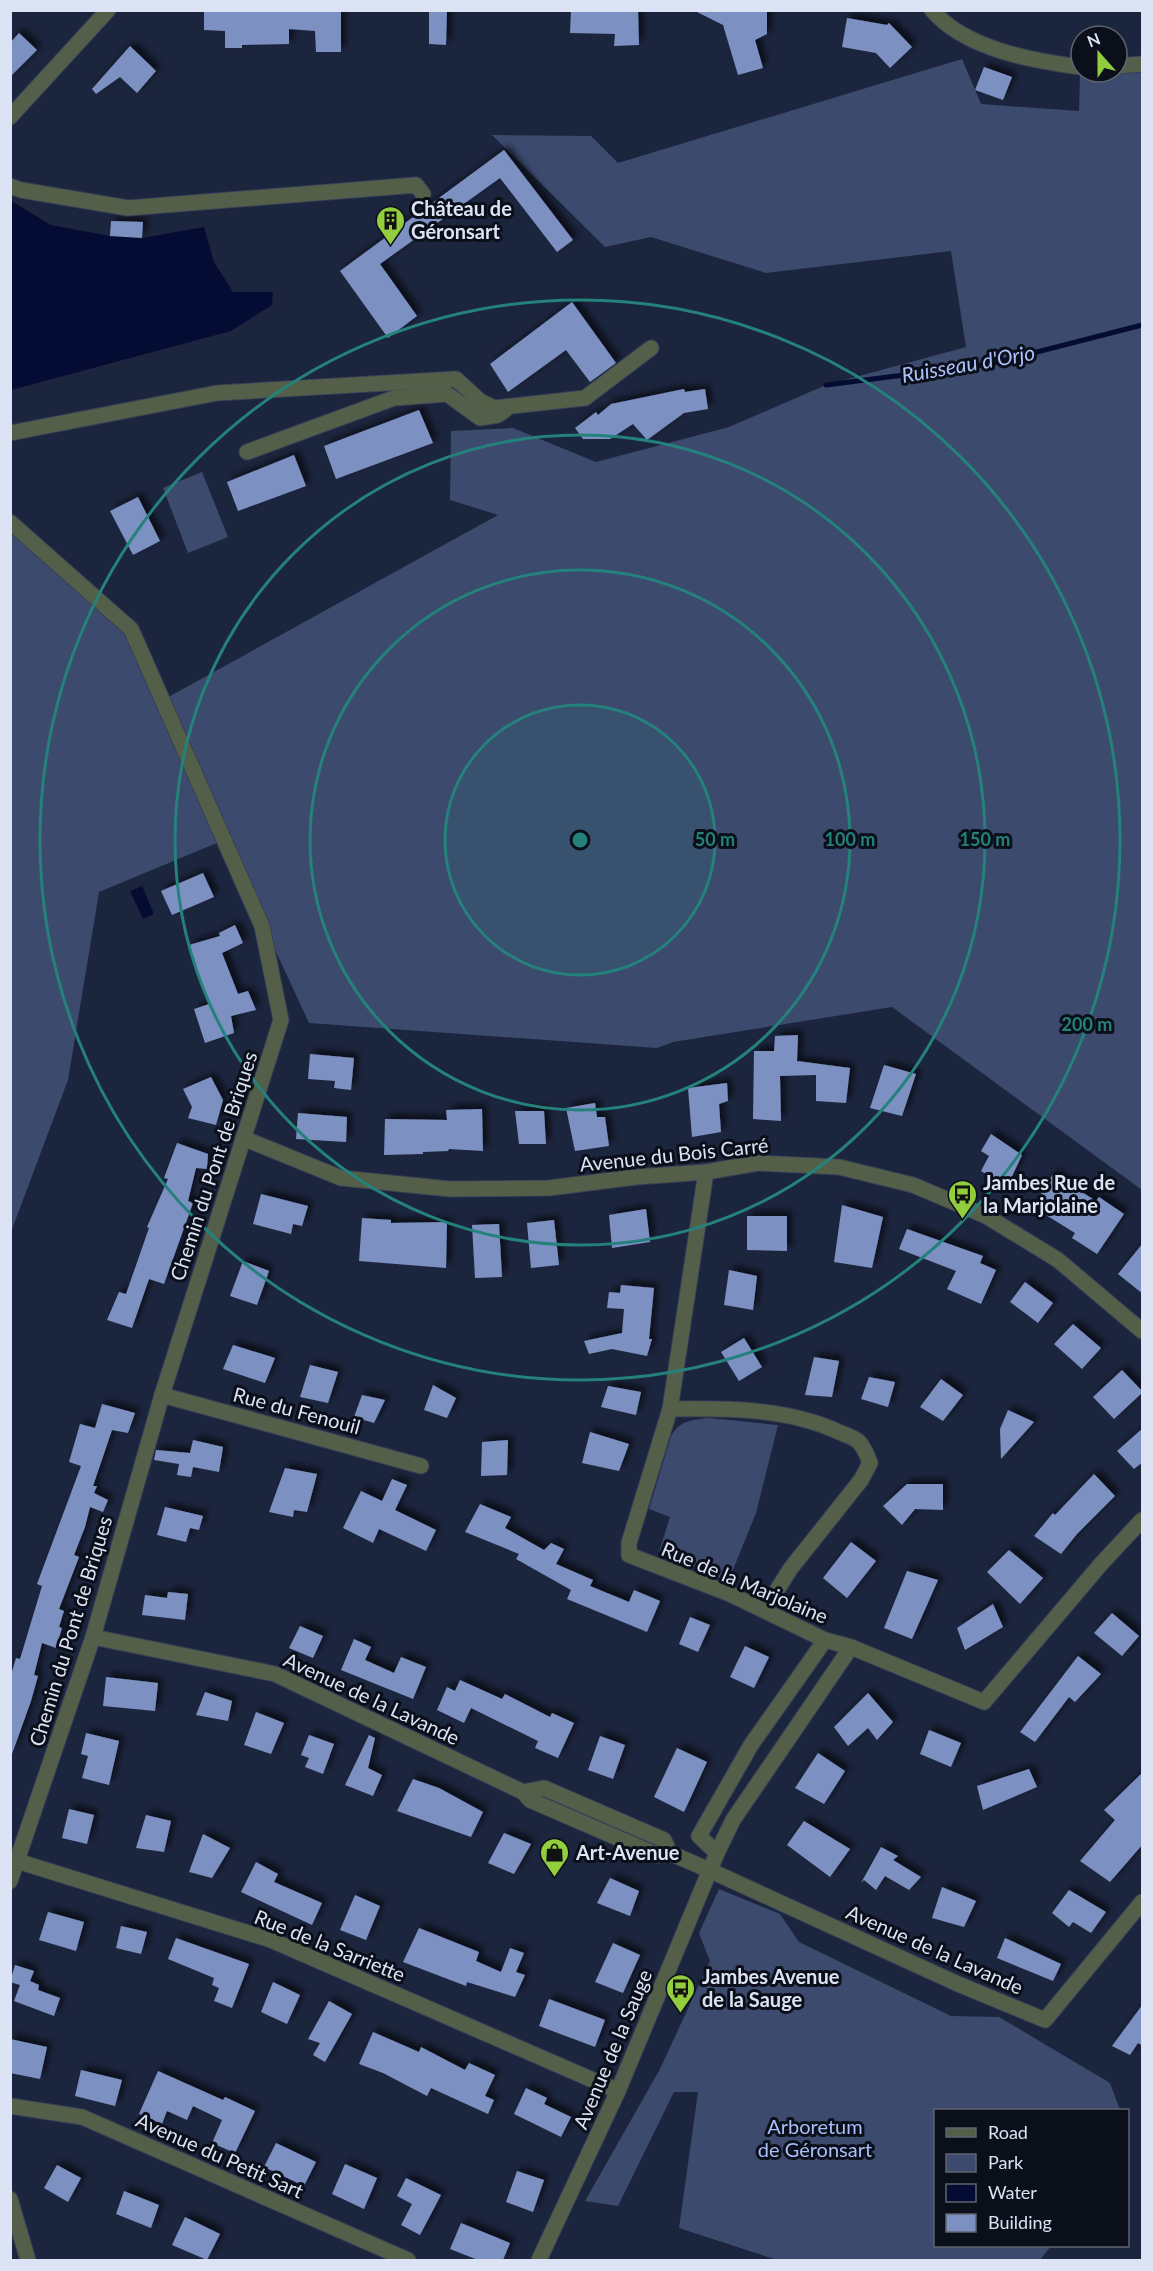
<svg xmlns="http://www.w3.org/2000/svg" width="1153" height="2271" font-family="Lato,sans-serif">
<defs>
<filter id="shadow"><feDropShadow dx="5" dy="-5" stdDeviation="3" flood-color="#0009"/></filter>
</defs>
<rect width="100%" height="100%" fill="#1c253e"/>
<!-- green -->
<g fill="#3c4a6e">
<polygon points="962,59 981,104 1079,111 1080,73 1142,69 1142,1190 892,1007 673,1042 657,1048 309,1023 224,840 99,892 68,1080 11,1232 11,522 131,629 163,700 498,515 450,500 451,431 513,428 596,462 729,427 826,385 966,347 951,251 766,273 651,237 605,247 492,135 591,136 618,163"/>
<polygon points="202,472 228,537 188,553 163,488"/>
<path d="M709,1418L778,1425L756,1513L728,1582L659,1552L670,1517L649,1509L671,1436C680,1420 692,1420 709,1418Z"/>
<polygon points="719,1889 780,1914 799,1942 951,2016 999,2017 1110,2083 1120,2110 936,2110 936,2246 1051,2246 1040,2260 777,2260 679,2228 698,2092 674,2092 618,2206 585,2201 660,2069 710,1961 699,1933"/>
</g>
<!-- water -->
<g fill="#050c33">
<polygon points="11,201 51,225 110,236 142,238 204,227 214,262 233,292 273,292 272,305 231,331 11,390"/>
<polygon points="142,886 154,914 143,919 130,891"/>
</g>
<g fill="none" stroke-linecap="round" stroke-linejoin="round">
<!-- stream -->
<polyline stroke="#050c33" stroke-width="5" points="826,385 990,364 1142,325"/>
</g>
<!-- building -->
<g fill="#7d90c2" filter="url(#shadow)">
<polygon points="204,10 341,10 341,52 316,52 315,31 289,29 289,44 242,45 242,48 225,48 225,31 204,30"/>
<polygon points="429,10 447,10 446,45 429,44"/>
<polygon points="571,10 638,10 639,45 614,46 615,34 570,33"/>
<polygon points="693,10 767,10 767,34 755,40 763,68 738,75 723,25"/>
<polygon points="847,18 887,25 889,23 912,47 890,68 876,53 842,47"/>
<polygon points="19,33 37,50 10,77 10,43"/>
<polygon points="130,46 156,71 137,93 120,77 96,94 92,89"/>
<polygon points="984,67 1012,77 1003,100 975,90"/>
<polygon points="504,150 573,240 557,252 500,178 380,264 417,316 388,338 340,271"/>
<polygon points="111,221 143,222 142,238 110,236"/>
<polygon points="572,302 616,363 590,382 566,350 508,392 490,364"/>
<polygon points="684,389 685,392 705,389 708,409 684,413 647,440 633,424 610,439 583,439 575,428 596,412 598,415 611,404"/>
<polygon points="419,410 433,443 336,479 324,446"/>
<polygon points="294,455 306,486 238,511 227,482"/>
<polygon points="138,497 160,541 133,555 110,511"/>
<polygon points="203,873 214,897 172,915 161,891"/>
<polygon points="235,925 243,943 222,953 238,994 248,991 256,1010 231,1016 234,1033 205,1043 194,1009 209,1004 189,945 220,936 219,933"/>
<polygon points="798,1035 797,1061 850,1068 846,1103 816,1101 816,1075 780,1076 781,1121 753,1119 754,1051 774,1051 775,1036"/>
<polygon points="310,1054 354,1058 351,1090 334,1088 335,1081 308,1079"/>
<polygon points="884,1065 916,1074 902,1116 870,1108"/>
<polygon points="211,1077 223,1100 216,1125 188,1118 192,1107 183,1089"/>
<polygon points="727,1083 728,1101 719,1104 721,1132 692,1137 688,1088"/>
<polygon points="595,1103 597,1117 605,1117 609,1146 575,1151 566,1108"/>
<polygon points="482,1109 483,1151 449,1149 448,1151 423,1152 423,1154 384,1155 385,1119 447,1120 446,1110"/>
<polygon points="515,1111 544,1111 546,1144 519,1144"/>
<polygon points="298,1113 347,1117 346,1142 296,1139"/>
<polygon points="991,1134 1022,1155 1007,1187 981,1171 989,1156 981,1151"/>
<polygon points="177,1143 208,1154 207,1169 196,1168 188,1201 193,1203 164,1284 149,1279 132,1328 107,1320 119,1292 126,1294 149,1228 147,1227 168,1179 164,1178"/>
<polygon points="1053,1174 1096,1201 1099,1197 1124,1214 1097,1254 1072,1238 1075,1233 1033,1207"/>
<polygon points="261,1194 308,1206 302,1226 293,1224 291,1234 253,1224"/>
<polygon points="842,1205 883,1217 872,1268 834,1262"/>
<polygon points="646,1209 650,1242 612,1248 609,1215"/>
<polygon points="747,1216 787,1216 787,1251 747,1250"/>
<polygon points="362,1218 391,1220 391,1223 447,1222 446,1268 359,1261"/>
<polygon points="554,1220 559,1265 531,1268 527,1223"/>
<polygon points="499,1224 502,1277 475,1278 472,1225"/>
<polygon points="907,1229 983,1256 980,1263 996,1270 981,1304 947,1289 956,1271 899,1249"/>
<polygon points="1143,1243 1143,1294 1118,1274"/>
<polygon points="243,1261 269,1271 257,1305 230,1296"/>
<polygon points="729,1270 757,1276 753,1310 724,1305"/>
<polygon points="1025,1282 1053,1303 1038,1323 1010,1302"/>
<polygon points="621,1285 654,1288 649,1339 652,1339 647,1356 612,1349 589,1354 584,1341 622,1333 624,1309 607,1308 609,1292 620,1293"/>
<polygon points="1073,1324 1101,1348 1082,1369 1054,1344"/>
<polygon points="744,1338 762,1367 739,1381 721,1352"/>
<polygon points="233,1345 275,1358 265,1383 223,1369"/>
<polygon points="814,1357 839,1361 832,1397 805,1395"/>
<polygon points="310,1365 338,1372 328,1403 300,1397"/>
<polygon points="1122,1370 1143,1392 1114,1419 1093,1397"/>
<polygon points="869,1377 895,1382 888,1407 861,1399"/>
<polygon points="941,1379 963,1395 943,1421 920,1407"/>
<polygon points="433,1385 456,1398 447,1418 424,1410"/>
<polygon points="608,1386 641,1392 636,1415 601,1407"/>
<polygon points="362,1395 385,1400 374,1423 354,1417"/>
<polygon points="102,1404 135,1413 128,1433 112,1430 93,1486 97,1486 94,1493 108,1500 103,1512 90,1507 85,1527 74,1555 79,1557 59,1609 64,1611 59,1627 62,1628 56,1648 42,1643 34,1675 38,1676 31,1701 12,1754 10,1753 10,1678 16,1658 20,1659 42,1586 37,1584 81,1466 69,1462 80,1424 95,1428"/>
<polygon points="1008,1410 1034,1422 1001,1459 1000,1429"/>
<polygon points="1143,1428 1143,1462 1134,1469 1117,1451"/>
<polygon points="590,1432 629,1444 619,1471 582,1463"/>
<polygon points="193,1440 223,1447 219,1472 193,1467 191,1477 177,1475 179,1464 154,1460 156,1450 190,1453"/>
<polygon points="508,1440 507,1475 481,1476 482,1442"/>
<polygon points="285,1468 317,1474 307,1512 294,1510 293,1517 269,1512"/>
<polygon points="1094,1474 1115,1496 1077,1534 1061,1554 1034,1536 1053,1513 1055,1515"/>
<polygon points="392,1479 407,1485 395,1510 436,1530 426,1551 379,1529 373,1543 343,1528 361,1491 382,1501"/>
<polygon points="907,1484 943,1484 943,1510 915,1509 902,1525 883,1506"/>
<polygon points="480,1504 511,1517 505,1528 544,1550 551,1543 564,1549 556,1564 593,1580 590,1586 629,1602 634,1590 660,1601 647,1632 567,1599 571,1590 516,1559 519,1554 465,1532"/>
<polygon points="165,1507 203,1516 199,1530 190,1528 186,1542 157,1535"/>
<polygon points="851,1542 876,1561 847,1598 823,1578"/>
<polygon points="1009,1550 1043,1578 1020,1604 987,1572"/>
<polygon points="907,1571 938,1580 912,1639 884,1628"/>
<polygon points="168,1592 188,1594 185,1620 142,1615 145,1595 167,1598"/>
<polygon points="993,1604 1003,1627 965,1650 957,1628"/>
<polygon points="1112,1613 1139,1636 1122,1656 1094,1633"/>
<polygon points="690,1617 710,1625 698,1652 679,1644"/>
<polygon points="300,1626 323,1636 313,1658 289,1648"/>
<polygon points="354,1639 371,1647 365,1660 394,1673 401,1657 426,1667 413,1699 341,1670"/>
<polygon points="745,1646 769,1657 754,1688 730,1677"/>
<polygon points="1078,1656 1101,1674 1075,1702 1069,1697 1035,1742 1020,1732"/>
<polygon points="106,1677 158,1683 155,1711 103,1706"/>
<polygon points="460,1680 502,1699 505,1694 550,1717 552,1713 574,1723 558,1758 535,1748 538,1741 471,1708 464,1723 437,1710 447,1687 455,1691"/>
<polygon points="205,1692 232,1701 228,1721 196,1715"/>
<polygon points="868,1693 893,1722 877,1740 868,1728 848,1746 834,1727"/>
<polygon points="256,1712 284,1723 271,1754 244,1745"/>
<polygon points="929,1730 961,1743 951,1767 920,1754"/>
<polygon points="86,1733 119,1741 109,1785 82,1778 88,1756 81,1754"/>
<polygon points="309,1735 334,1744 323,1774 305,1767 309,1758 301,1755"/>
<polygon points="369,1735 375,1738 368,1768 382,1775 373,1796 345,1785"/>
<polygon points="600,1736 625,1745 613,1779 588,1770"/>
<polygon points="677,1748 707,1762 684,1812 654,1797"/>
<polygon points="818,1753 845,1771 824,1804 795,1788"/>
<polygon points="1029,1769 1037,1787 983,1810 977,1786"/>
<polygon points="1143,1772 1143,1844 1110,1882 1080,1861 1115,1820 1104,1810"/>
<polygon points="413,1779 439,1788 483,1812 471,1837 397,1811"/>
<polygon points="69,1809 94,1815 87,1844 62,1838"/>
<polygon points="146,1815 171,1821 164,1852 136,1848"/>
<polygon points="804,1821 850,1849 830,1877 787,1845"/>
<polygon points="504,1833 531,1844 514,1874 488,1863"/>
<polygon points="203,1834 230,1848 212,1878 189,1872"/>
<polygon points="881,1847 898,1856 893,1860 921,1877 909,1890 885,1876 876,1890 864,1880 861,1883"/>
<polygon points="256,1862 278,1874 274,1882 322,1903 312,1925 241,1892"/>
<polygon points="610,1878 639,1891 630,1916 597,1903"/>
<polygon points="942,1887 976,1901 964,1927 932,1918"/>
<polygon points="1069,1890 1106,1912 1091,1933 1073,1922 1069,1927 1052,1913"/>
<polygon points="355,1895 380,1906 366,1940 340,1930"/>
<polygon points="48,1912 84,1922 76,1951 39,1940"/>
<polygon points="121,1926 147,1932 141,1954 116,1948"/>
<polygon points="419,1928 479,1952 476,1961 501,1972 510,1948 524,1953 516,1972 525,1975 515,1997 467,1982 466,1986 403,1962"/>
<polygon points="176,1938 249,1964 232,2008 214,2001 219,1988 212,1985 214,1978 168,1959"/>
<polygon points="1005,1938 1061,1964 1053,1981 997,1958"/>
<polygon points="613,1943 640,1955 623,1993 595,1982"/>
<polygon points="15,1965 34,1971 30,1981 39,1985 38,1990 60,1998 54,2016 14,2001 20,1985 10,1982"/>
<polygon points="273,1982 300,1995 287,2024 261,2012"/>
<polygon points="549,1999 605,2020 595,2047 539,2026"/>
<polygon points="329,2001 352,2014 325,2062 313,2055 320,2043 308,2039"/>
<polygon points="1143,2004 1143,2046 1138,2043 1130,2055 1112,2046"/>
<polygon points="373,2032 419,2052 421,2047 465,2070 469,2063 495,2075 485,2096 494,2100 488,2114 431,2088 427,2096 383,2073 359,2064"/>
<polygon points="10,2039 47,2047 40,2079 10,2073"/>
<polygon points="81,2070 122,2080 115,2106 75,2096"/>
<polygon points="158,2071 223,2100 225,2097 255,2111 235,2153 212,2143 222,2120 193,2106 187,2120 167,2111 162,2124 139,2114"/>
<polygon points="526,2088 547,2098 544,2104 571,2117 561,2137 514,2114"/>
<polygon points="276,2143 316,2162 304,2186 264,2167"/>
<polygon points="345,2164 377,2178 364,2209 332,2194"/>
<polygon points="57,2165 81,2178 68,2202 44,2188"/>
<polygon points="517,2171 544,2180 533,2212 506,2202"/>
<polygon points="406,2178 441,2195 420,2235 401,2225 412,2204 397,2196"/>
<polygon points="124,2191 159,2205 151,2228 116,2214"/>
<polygon points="185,2217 220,2234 207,2260 172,2245"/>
<polygon points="461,2223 510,2243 503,2260 478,2260 450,2249"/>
</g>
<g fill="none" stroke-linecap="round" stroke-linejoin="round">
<defs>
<g id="street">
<path d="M932,10C965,49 1033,61 1081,67"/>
<polyline points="1117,66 1142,64"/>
<polyline points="10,117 108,10"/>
<polyline points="10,186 21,190 128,208 416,185 423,194"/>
<polyline points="10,433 217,393 456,379 480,401 494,408 585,398 651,348"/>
<polyline points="247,452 394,398 447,394 480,418 498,415 505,410"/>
<polyline points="10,522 131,629 262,926 281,1020 162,1395 93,1637 10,1881"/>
<polyline points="243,1138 341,1178 450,1189 549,1188 636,1177 706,1172 758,1163 839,1167 913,1185 986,1216 1058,1260 1142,1331"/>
<polyline points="706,1172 670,1409 629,1543 629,1555 730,1594 825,1640 851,1647 984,1702 1101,1564 1142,1520"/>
<polyline points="162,1395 421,1466"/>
<path d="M670,1409C726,1408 787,1408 839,1432C845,1435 854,1437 859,1442C865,1449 867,1454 870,1463L861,1480L791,1568L765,1609"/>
<polyline points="93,1637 275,1674 523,1792"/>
<polyline points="670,1853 664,1840 544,1788 523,1792 530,1800 657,1855 670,1853 709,1870 958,1984 1045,2020 1142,1902"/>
<polyline points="717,1853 699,1836 751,1745 825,1640"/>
<polyline points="17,1861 271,1940 618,2091"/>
<polyline points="10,2106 82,2117 408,2260"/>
<polyline points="10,2199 28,2260"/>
<polyline points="539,2260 618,2091 717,1853 733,1820 851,1647"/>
</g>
</defs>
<!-- street casing -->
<use href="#street" stroke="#374057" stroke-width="17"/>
<!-- street -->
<use href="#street" stroke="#545f4a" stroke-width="15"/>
</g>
<!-- distance rings -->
<circle cx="580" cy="840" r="135" fill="#24817b" fill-opacity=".12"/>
<g fill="none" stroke="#24817b" stroke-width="3">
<circle cx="580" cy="840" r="135"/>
<circle cx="580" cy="840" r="270"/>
<circle cx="580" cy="840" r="405"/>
<circle cx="580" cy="840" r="540"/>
</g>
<!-- icons -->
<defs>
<symbol id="building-pin" viewBox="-11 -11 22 30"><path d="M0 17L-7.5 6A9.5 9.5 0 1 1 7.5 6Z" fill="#92cd3e" stroke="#0b0f1a"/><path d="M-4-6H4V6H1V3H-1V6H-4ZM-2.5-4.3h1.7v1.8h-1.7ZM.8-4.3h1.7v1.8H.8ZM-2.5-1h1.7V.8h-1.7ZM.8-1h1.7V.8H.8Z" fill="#111"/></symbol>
<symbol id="bus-pin" viewBox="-11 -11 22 30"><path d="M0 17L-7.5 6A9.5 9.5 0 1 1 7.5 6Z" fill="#92cd3e" stroke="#0b0f1a"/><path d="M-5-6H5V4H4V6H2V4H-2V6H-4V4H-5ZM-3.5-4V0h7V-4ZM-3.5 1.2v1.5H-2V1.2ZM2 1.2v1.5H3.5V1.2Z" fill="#111"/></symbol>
<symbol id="shop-pin" viewBox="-11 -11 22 30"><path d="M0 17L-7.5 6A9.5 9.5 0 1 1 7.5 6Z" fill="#92cd3e" stroke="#0b0f1a"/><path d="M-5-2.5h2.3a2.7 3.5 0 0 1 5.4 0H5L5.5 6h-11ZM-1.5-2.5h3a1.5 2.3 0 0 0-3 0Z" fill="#111"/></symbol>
</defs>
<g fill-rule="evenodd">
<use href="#building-pin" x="374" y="204" width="33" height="45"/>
<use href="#bus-pin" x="946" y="1178" width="33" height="45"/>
<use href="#shop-pin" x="538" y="1836" width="33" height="45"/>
<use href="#bus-pin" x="664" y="1972" width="33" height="45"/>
</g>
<g text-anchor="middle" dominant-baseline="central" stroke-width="6" stroke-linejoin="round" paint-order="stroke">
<!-- poi labels -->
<g font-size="20" font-weight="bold" fill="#dce3f4" stroke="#0b0f1a" text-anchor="start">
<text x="411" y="208">Château de<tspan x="411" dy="23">Géronsart</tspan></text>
<text x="983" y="1182">Jambes Rue de<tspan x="983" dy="23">la Marjolaine</tspan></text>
<text x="576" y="1852">Art-Avenue</text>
<text x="702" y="1976">Jambes Avenue<tspan x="702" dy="23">de la Sauge</tspan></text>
</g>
<!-- street labels -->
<g font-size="20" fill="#dce3f4" stroke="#0b0f1a">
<text transform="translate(674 1154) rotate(-6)">Avenue du Bois Carré</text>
<text transform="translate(213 1166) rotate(-72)">Chemin du Pont de Briques</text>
<text transform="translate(297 1410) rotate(15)">Rue du Fenouil</text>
<text transform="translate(745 1582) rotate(23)">Rue de la Marjolaine</text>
<text transform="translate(70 1631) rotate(-73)">Chemin du Pont de Briques</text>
<text transform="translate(372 1698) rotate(25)">Avenue de la Lavande</text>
<text transform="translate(330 1945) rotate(22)">Rue de la Sarriette</text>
<text transform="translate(935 1949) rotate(24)">Avenue de la Lavande</text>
<text transform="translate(612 2049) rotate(-67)">Avenue de la Sauge</text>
<text transform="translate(220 2155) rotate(24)">Avenue du Petit Sart</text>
</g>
<!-- park labels -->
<g font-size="20" fill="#a8bff9" stroke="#0b0f1a">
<text x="815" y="2126">Arboretum<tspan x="815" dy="23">de Géronsart</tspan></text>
</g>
<!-- water labels -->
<g font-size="21" font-style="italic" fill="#abc2fc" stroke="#0b0f1a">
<text transform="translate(968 363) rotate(-10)">Ruisseau d'Orjo</text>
</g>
</g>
<circle cx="580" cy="840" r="9" fill="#24817b" stroke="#0b0f1a" stroke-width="3"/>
<g font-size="18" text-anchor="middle" font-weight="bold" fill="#24817b" stroke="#0b0f1a" stroke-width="6" stroke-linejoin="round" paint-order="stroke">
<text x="715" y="846">50 m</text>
<text x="850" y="846">100 m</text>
<text x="985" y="846">150 m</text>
<text x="1087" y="1031">200 m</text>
</g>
<!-- border -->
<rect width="1153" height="2271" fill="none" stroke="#dce3f4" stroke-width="24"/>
<!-- legend -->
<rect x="934" y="2109" width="195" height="138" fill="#0b0f1a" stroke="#5f6471" stroke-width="1.5"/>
<rect x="946" y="2128" width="30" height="9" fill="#545f4a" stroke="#5f6471" stroke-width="1.5"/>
<text x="988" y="2139" font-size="18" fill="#dce3f4">Road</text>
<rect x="946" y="2154" width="30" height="18" fill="#3c4a6e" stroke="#5f6471" stroke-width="1.5"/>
<text x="988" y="2169" font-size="18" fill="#dce3f4">Park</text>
<rect x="946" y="2184" width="30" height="18" fill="#050c33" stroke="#5f6471" stroke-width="1.5"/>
<text x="988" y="2199" font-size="18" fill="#dce3f4">Water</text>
<rect x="946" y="2214" width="30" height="18" fill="#7d90c2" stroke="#5f6471" stroke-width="1.5"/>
<text x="988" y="2229" font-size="18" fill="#dce3f4">Building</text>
<!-- north arrow -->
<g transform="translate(1099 54) rotate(339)"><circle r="28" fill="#0b0f1a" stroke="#5f6471" stroke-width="1.5"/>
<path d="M0-4.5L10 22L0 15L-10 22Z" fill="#92cd3e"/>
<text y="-9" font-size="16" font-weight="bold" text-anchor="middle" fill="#dce3f4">N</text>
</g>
</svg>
